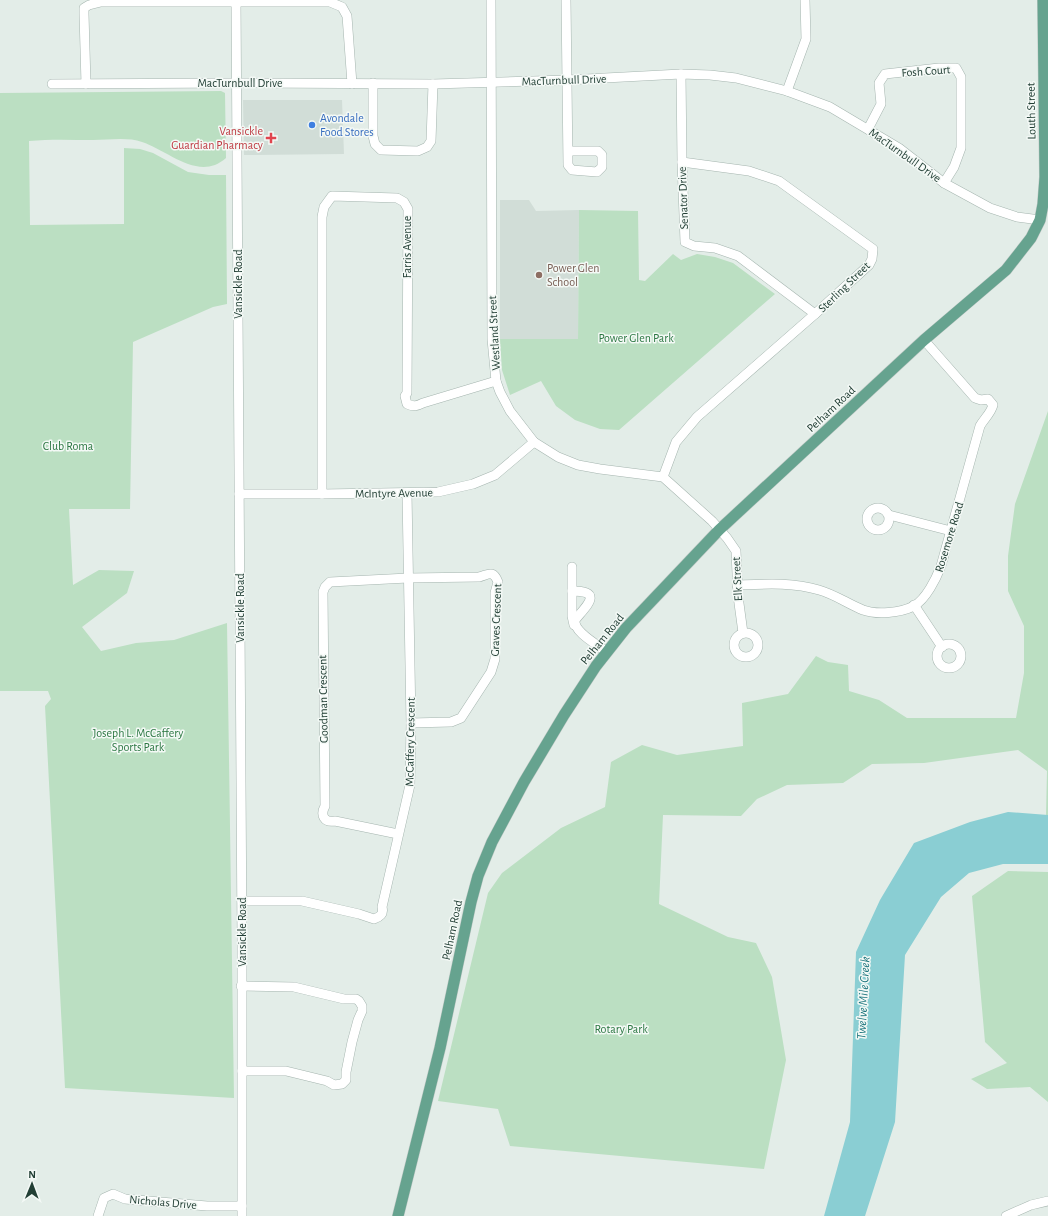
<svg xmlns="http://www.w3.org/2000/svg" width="1048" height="1216" font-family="'Alegreya Sans',sans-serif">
<rect width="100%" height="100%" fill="#e3ede8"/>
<!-- built -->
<g fill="#d1ddd7">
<polygon points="243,100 342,100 344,154 244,155"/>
<polygon points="500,200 529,200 536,211 579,210 578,339 500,339"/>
</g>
<!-- green -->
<g fill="#bbdfc2">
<path d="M221,91L225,93L226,158C199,182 169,151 142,142C128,137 109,140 93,140C72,140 50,139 29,141L30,225L124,224V148L140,149L153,153L188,172L209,175H226L227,304L213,307L133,342L130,509H69L73,585L99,570L134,571L127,593L82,627L101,651L136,643L174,640L227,623L234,1098L65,1088L45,706L51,699L48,691H0V93Z"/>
<polygon points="579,210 638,211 639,280 645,281 673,254 681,260 697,254 715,257 733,263 775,294 619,430 600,429 575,420 556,406 541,381 510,395 502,370 500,339 578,339"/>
<polygon points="1048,411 1048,815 1046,815 1047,771 1018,750 924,763 872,764 843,783 787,785 757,799 741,816 663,815 659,904 728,937 756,943 772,977 786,1060 764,1169 510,1146 498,1109 438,1101 488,893 502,873 561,828 605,807 611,762 642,745 677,755 743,746 742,703 788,694 816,656 828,662 848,665 849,691 879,700 907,718 1016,718 1024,673 1024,626 1008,591 1008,556 1015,504"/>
<polygon points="1008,871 1048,872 1048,1102 1030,1087 987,1089 971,1079 1007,1063 985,1042 972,896"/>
</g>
<!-- water -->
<polygon fill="#8aced3" points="1008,812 1048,815 1048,864 1003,864 969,873 941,897 905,955 895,1122 865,1216 824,1216 850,1122 856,952 880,900 914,843 970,822"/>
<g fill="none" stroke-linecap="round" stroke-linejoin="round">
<defs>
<g id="minor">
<polyline points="236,0 242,938 242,1216"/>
<polyline points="491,0 492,339 496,381 500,392 510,411 534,442 558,457 578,465 600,469 663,477 712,521 727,538 736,551 738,596 743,633"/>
<polyline points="566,0 568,165 572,170 597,172 602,167 602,155 598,151 569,151"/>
<polyline points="681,74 682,162 685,242 694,246 715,248 738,256 815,314"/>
<polyline points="373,83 373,136 375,144 381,150 418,151 427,147 431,141 433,84"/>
<polyline points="52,84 236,83 433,84 567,80 681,74 710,75 736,78 787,91 830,107 899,148 944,183 990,208 1017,217 1040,220"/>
<polyline points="86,84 84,14 84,8 89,5 101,2 330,2 342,7 347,16 352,84"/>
<polyline points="787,91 806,39 805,0"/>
<polyline points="868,129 881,104 879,83 885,74 939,68 956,68 961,77 961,148 954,167 944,183"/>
<polyline points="663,477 676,442 697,417 815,314 869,265 872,259 873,249 779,181 749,171 682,162"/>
<polyline points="239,494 322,494 438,492 473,484 495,475 534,442"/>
<path d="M322,494V217L324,207L332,196L397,198L404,202L408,209L407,393L405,396L407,404C414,407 417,406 423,403L496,381"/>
<circle cx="878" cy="519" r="11"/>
<polyline points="889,515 951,531"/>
<polyline points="572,567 572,616 574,625"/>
<path d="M737,585C765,584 792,582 819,590C834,594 848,604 863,610C877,615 900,613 914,606C926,599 936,579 941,566L980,426C984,419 991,413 993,405L988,399L981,400L975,398L924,340"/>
<path d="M572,591C605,591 585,607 575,620C573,632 598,645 607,652"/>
<polyline points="914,605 942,647"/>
<circle cx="746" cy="645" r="12"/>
<circle cx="949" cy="656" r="12"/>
<path d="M398,834L335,821C324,823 320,815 325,806L323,592L325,587L330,582L408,578L479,577C488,575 493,569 498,582L495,593V659L491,672L461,718L451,722L411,723"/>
<path d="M242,901H302L359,914L374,919C380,917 384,914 382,907L410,785L411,723L407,493"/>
<polyline points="241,986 294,987 344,999 356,999 359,1001 362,1006 362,1011 358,1020 352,1042 346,1072 346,1080 342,1084 334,1085 327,1081 286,1071 242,1071"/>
<polyline points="98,1216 104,1198 113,1194 125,1199 207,1206 242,1206"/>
<polyline points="1006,1216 1031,1205 1048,1201"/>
</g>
<polyline id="major" points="398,1216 440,1048 471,902 478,876 492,842 524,782 564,715 596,666 626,628 719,530 924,340 1006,270 1031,238 1040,220 1043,204 1045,177 1043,0"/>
</defs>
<!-- minor casing -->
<use href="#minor" stroke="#a5b5af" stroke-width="10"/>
<!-- major casing -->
<use href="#major" stroke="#c1c9c6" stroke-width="12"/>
<!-- minor -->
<use href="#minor" stroke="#fff" stroke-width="9"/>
<!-- major -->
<use href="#major" stroke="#66a38f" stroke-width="11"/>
</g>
<!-- markers -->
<circle fill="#3f7fe0" stroke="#f4f9f6" stroke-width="1.5" cx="312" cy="125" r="4"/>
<path fill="#e0444e" stroke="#f4f9f6" stroke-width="1.5" d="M269 132h4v4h4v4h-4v4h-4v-4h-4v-4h4z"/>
<circle fill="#8d6e63" stroke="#f4f9f6" stroke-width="1.5" cx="539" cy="275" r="4"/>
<g text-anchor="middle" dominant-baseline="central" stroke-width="3" stroke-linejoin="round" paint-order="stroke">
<!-- street labels -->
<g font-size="12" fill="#223f35" stroke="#f4f9f6">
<text transform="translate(926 71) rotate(-4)">Fosh Court</text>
<text transform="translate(564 80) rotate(-2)">MacTurnbull Drive</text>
<text x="240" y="83">MacTurnbull Drive</text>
<text transform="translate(1031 111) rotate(-91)">Louth Street</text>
<text transform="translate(905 155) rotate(35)">MacTurnbull Drive</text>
<text transform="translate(683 198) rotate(-92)">Senator Drive</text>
<text transform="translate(407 247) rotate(-90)">Farris Avenue</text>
<text transform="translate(238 284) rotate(-90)">Vansickle Road</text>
<text transform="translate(844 287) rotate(-44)">Sterling Street</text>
<text transform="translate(494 333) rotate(-93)">Westland Street</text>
<text transform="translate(831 409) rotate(-43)">Pelham Road</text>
<text transform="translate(394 493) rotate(-1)">McIntyre Avenue</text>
<text transform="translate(949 537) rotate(-73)">Rosemore Road</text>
<text transform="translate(737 579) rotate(-93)">Elk Street</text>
<text transform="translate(240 608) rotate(-90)">Vansickle Road</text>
<text transform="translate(496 620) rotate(-88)">Graves Crescent</text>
<text transform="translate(602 639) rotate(-51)">Pelham Road</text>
<text transform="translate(323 699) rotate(-91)">Goodman Crescent</text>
<text transform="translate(410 742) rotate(-89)">McCaffery Crescent</text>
<text transform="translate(452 930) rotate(-78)">Pelham Road</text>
<text transform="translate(242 932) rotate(-90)">Vansickle Road</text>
<text transform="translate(163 1202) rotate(5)">Nicholas Drive</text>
</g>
<!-- shop labels -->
<g font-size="12" fill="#366cbe" stroke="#f4f9f6" text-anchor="start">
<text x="320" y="118">Avondale<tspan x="320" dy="14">Food Stores</tspan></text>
</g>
<!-- health labels -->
<g font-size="12" fill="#be3a42" stroke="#f4f9f6" text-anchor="end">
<text x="263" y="131">Vansickle<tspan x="263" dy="14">Guardian Pharmacy</tspan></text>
</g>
<!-- education labels -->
<g font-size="12" fill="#785e54" stroke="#f4f9f6" text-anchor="start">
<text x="547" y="268">Power Glen<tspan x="547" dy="14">School</tspan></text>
</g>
<!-- park labels -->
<g font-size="12" fill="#2b7742" stroke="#f4f9f6">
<text x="636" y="338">Power Glen Park</text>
<text x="68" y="446">Club Roma</text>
<text x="138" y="733">Joseph L. McCaffery<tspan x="138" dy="14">Sports Park</tspan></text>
<text x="621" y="1029">Rotary Park</text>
</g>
<!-- water labels -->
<g font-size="13" font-style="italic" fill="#1a747c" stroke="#f4f9f6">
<text transform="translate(864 998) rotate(-87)">Twelve Mile Creek</text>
</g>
</g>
<!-- north arrow -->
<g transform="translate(32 1184) rotate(1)" stroke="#f4f9f6" stroke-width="3" paint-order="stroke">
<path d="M0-3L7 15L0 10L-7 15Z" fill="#223f35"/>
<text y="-6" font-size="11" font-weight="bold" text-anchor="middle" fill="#223f35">N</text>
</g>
</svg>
